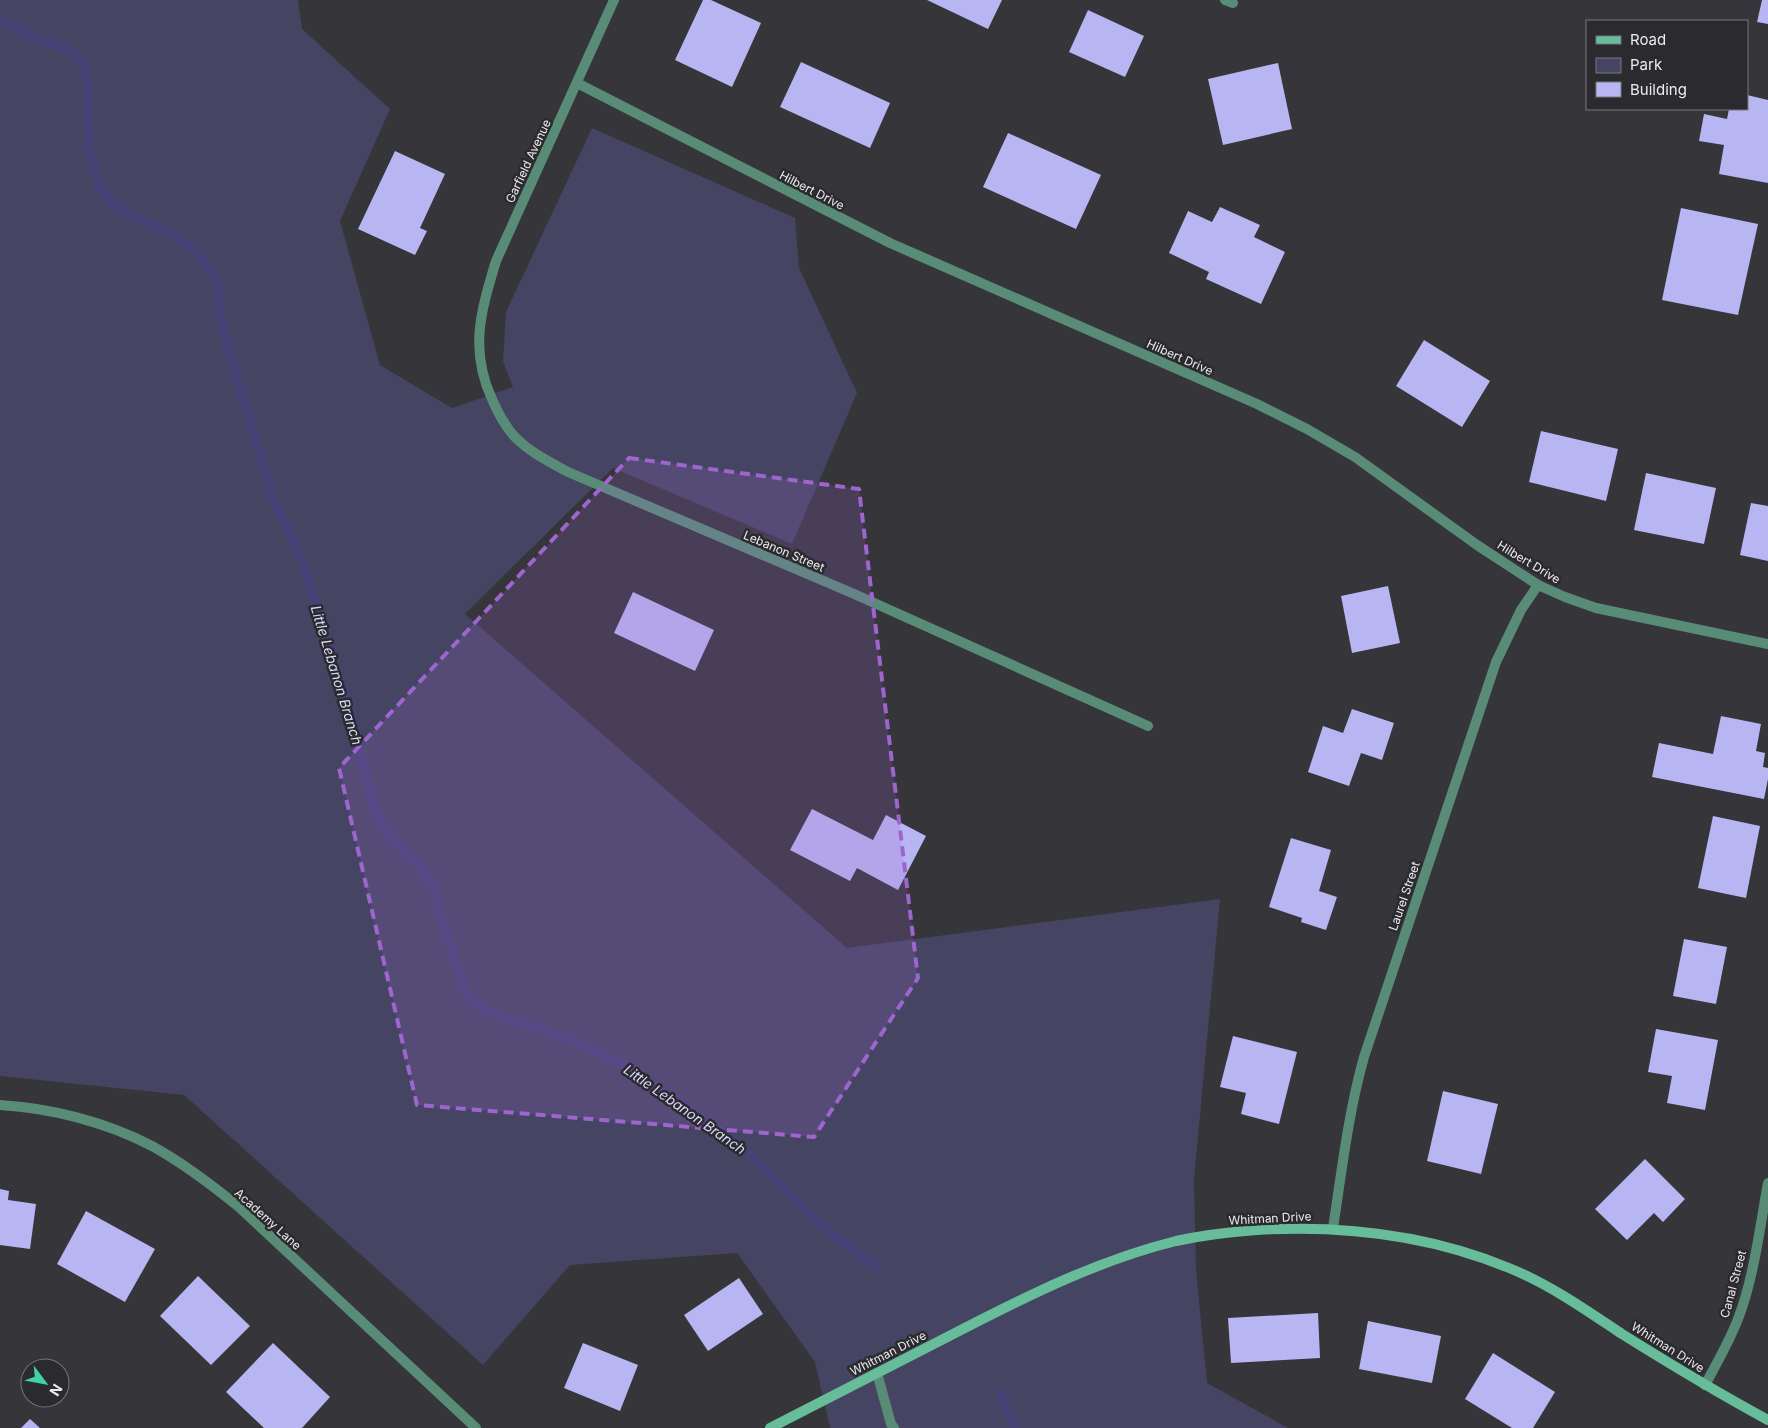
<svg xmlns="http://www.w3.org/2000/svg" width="1768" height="1428" font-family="Inter,sans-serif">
<rect width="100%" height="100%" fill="#35353a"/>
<!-- green -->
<polygon fill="#454462" points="0,0 298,0 302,29 390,109 340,221 380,365 452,408 513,387 503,361 506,312 592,128 795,218 799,268 857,393 792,544 613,468 465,614 847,948 1220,899 1194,1180 1196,1269 1207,1383 1288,1428 830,1428 815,1362 737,1253 570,1265 483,1365 184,1095 0,1076"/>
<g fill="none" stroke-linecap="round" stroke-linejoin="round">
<!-- stream -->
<g stroke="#464275" stroke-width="10">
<polyline points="0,19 33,37 67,49 82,61 86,70 88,92 89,150 100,188 111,202 125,212 171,233 197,252 215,277 219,289 219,307 224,334 272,495 300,555 352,715 374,808 387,834 421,869 433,886 437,904 457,965 464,988 471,1000 488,1012 574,1041 628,1067 711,1124 747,1152 802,1207 841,1241 876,1267"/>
<polyline points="1001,1394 1015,1428"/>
</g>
</g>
<!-- building -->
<g fill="#b8b6f2">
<polygon points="703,0 711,0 761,23 732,87 675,60"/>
<polygon points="927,0 1002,0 988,29"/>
<polygon points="1762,0 1768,0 1768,24 1757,22"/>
<polygon points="1088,10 1144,36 1125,77 1069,52"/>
<polygon points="801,62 890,103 870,148 780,107"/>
<polygon points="1278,63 1292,129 1223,145 1208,79"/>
<polygon points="1747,95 1768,100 1768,183 1719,174 1724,145 1699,141 1704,114 1727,119 1729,109 1747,109"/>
<polygon points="1008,133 1101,175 1076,229 983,187"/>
<polygon points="395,151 445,174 420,228 427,231 415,255 358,229"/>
<polygon points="1220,207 1260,225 1254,237 1285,252 1261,304 1206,279 1209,272 1169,253 1188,211 1212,222"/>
<polygon points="1681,208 1758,224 1738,315 1662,300"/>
<polygon points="1424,340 1490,381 1462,427 1396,386"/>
<polygon points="1541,431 1618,449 1606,501 1529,482"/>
<polygon points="1646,473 1716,488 1704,544 1634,530"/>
<polygon points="1751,503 1768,506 1768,561 1740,555"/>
<polygon points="1388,586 1400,643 1352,653 1341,596"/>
<polygon points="633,592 714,630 695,671 614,633"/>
<polygon points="1352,709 1394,723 1382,760 1361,753 1349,786 1308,772 1323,726 1343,733"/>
<polygon points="1721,716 1761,724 1756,751 1765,753 1763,767 1768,768 1768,779 1764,799 1652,777 1659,743 1713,754"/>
<polygon points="812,809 873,840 886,815 926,836 898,890 857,868 850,881 790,850"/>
<polygon points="1713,816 1760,826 1746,898 1698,888"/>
<polygon points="1291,838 1331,850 1319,891 1337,897 1326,930 1301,922 1302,918 1269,907"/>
<polygon points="1684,939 1727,947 1716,1004 1673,996"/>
<polygon points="1656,1029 1718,1040 1705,1110 1667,1103 1672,1076 1648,1072"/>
<polygon points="1233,1036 1297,1052 1279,1124 1241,1114 1246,1093 1220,1087"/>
<polygon points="1443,1091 1498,1104 1481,1174 1427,1161"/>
<polygon points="1645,1159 1685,1199 1663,1222 1654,1213 1627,1240 1595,1209"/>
<polygon points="0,1189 9,1191 8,1200 36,1204 30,1249 0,1245"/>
<polygon points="86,1211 155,1249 125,1302 57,1264"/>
<polygon points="198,1276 250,1326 211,1365 160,1316"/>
<polygon points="739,1278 763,1314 708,1351 684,1315"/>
<polygon points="1318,1313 1320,1358 1231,1363 1228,1318"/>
<polygon points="1368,1321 1441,1336 1432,1383 1359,1369"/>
<polygon points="273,1343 330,1397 302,1428 264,1428 226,1392"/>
<polygon points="583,1343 638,1365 620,1411 564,1388"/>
<polygon points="1493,1353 1555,1392 1533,1428 1512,1428 1465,1399"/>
<polygon points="30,1419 40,1428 21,1428"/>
</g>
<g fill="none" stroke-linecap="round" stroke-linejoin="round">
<!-- lane -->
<polyline stroke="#588c76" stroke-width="10" points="877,1373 891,1424 894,1428"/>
<!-- street -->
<g stroke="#588c76" stroke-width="10">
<path d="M614,0L496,261C481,311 469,349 492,399C498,413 506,428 516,438C531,453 550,462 568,472L852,593L1148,726"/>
<polyline points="1225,0 1233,3"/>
<polyline points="577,83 890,243 1257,404 1307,429 1355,457 1477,545 1538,585 1565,597 1596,608 1768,644"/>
<path d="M0,1105C51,1108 106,1122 152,1146C183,1163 212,1185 240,1208L476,1428"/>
<path d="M1333,1228C1342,1170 1348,1114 1364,1057L1496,662L1521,610L1538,585"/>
<path d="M1705,1385C1717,1363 1729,1342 1738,1319C1754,1278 1760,1226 1768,1183"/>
</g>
<!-- secondary -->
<path stroke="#67bc99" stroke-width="10" d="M770,1428C833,1395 896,1363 959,1331C1029,1295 1099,1260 1176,1241C1203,1235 1230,1232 1257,1230C1343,1225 1429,1235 1509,1268C1549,1284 1586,1310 1622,1334C1670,1364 1718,1393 1768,1420"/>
</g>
<!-- marked area -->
<path fill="#9d65cd" fill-opacity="0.2" stroke="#9d65cd" stroke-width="4" stroke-dasharray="10 6" stroke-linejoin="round" d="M629,458L859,489L918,978L814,1137L417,1105L339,768Z"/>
<g text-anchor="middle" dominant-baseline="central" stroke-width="5" stroke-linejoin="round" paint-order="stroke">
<!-- street labels -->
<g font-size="12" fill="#ebebee" stroke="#2b2b2f">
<text transform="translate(528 161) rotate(-65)">Garfield Avenue</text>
<text transform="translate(812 190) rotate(27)">Hilbert Drive</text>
<text transform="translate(1180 357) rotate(24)">Hilbert Drive</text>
<text transform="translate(784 551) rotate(23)">Lebanon Street</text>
<text transform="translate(1529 562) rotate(31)">Hilbert Drive</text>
<text transform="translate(1404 896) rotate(-71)">Laurel Street</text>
<text transform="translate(1270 1218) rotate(-3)">Whitman Drive</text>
<text transform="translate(268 1219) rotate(42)">Academy Lane</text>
<text transform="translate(1733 1284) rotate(-75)">Canal Street</text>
<text transform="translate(1668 1347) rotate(32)">Whitman Drive</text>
<text transform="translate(888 1353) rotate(-27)">Whitman Drive</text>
</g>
<!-- water labels -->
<g font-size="14" font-style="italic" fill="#dad9fb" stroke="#2b2b2f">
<text transform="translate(337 675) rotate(73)">Little Lebanon Branch</text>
<text transform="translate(685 1109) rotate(35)">Little Lebanon Branch</text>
</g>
</g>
<!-- legend -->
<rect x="1586" y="20" width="162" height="90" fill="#2b2b2f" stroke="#78787b"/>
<rect x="1596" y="36" width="25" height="8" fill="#67bc99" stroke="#78787b"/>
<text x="1630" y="45" font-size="15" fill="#ebebee">Road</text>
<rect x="1596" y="58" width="25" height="15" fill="#454462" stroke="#78787b"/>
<text x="1630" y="70" font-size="15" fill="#ebebee">Park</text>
<rect x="1596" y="82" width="25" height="15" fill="#b8b6f2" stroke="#78787b"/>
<text x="1630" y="95" font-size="15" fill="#ebebee">Building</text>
<!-- north arrow -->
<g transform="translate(45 1383) rotate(122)"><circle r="24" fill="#2b2b2f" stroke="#78787b"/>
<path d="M0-4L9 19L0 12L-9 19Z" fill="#41d4a1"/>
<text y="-8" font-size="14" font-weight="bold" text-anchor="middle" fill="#ebebee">N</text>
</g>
</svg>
